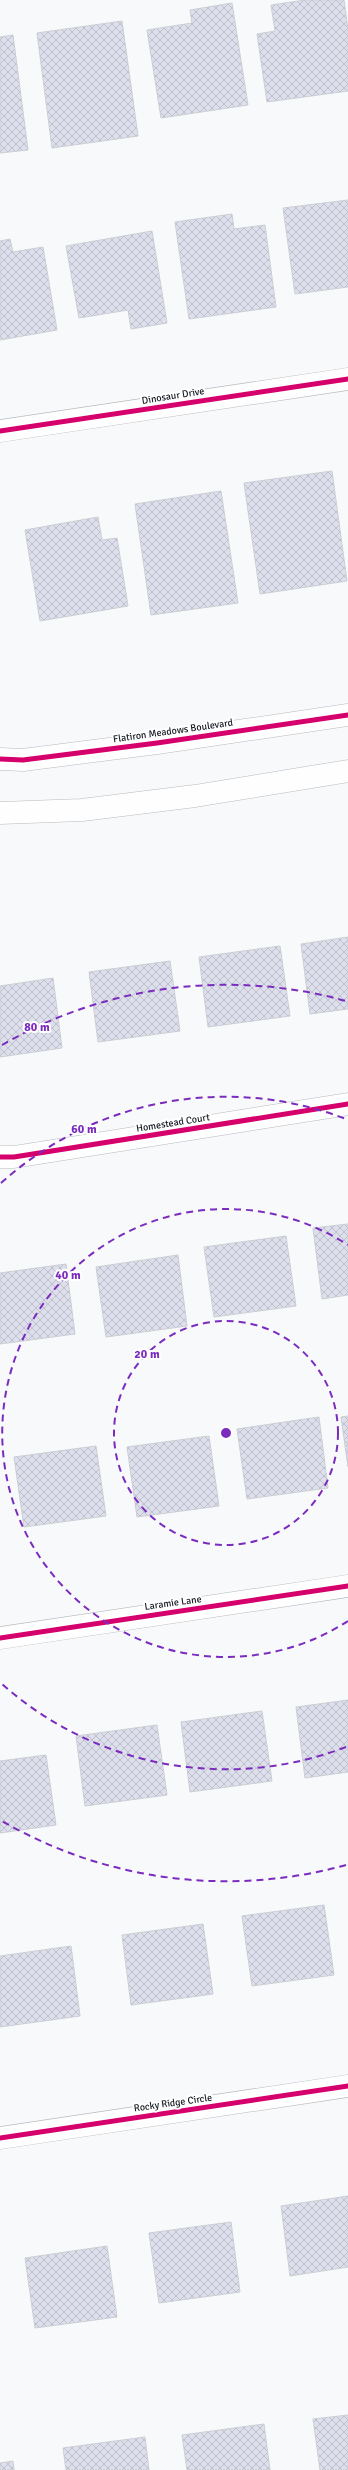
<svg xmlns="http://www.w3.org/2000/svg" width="348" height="2470" font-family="Signika,sans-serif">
<defs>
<pattern id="building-cross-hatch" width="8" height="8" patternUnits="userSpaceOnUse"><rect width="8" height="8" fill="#dde0ec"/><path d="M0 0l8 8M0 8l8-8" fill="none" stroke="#bdbfca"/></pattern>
</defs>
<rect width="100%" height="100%" fill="#f7f9fb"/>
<!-- building -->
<g fill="url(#building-cross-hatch)" stroke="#cbced3">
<polygon points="305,0 344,0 348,29 348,91 267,102 257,34 275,31 271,5"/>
<polygon points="232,3 248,105 161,118 147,30 192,23 190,10"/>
<polygon points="122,21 138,136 52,148 37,33"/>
<polygon points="13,35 28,150 0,153 0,37"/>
<polygon points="348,200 348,287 295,294 283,208"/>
<polygon points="232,214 234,229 265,225 276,307 189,319 175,222"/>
<polygon points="152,231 167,323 131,329 128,310 79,318 66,246"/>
<polygon points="10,239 13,252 43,247 57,330 0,340 0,241"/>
<polygon points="332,471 347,581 260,594 244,483"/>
<polygon points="221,491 238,603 151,615 135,504"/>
<polygon points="98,517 102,540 117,538 128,606 40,621 25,530"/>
<polygon points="348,937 348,1009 310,1014 301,944"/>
<polygon points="280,946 290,1016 208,1027 199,957"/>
<polygon points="170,961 180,1031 98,1042 89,972"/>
<polygon points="53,978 62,1048 0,1057 0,986"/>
<polygon points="348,1224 348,1295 322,1299 313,1228"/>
<polygon points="286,1236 296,1306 214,1317 204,1247"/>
<polygon points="178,1255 187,1326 106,1337 96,1267"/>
<polygon points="66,1264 75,1334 0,1344 0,1273"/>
<polygon points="348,1416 348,1467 341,1417"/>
<polygon points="319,1417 328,1488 247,1499 237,1429"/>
<polygon points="209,1436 219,1506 137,1517 127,1447"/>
<polygon points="96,1446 106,1516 24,1527 14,1457"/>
<polygon points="348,1700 348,1772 305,1778 296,1707"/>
<polygon points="262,1711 272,1781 190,1792 181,1722"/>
<polygon points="157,1725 167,1795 85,1806 76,1736"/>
<polygon points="46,1755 56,1825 0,1833 0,1761"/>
<polygon points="324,1905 334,1975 252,1986 242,1916"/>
<polygon points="203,1924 213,1994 131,2005 122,1935"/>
<polygon points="71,1946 80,2016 0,2027 0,1956"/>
<polygon points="348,2196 348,2267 290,2276 281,2206"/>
<polygon points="231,2222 240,2292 159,2303 149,2233"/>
<polygon points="107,2246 117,2317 35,2328 25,2258"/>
<polygon points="348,2415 348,2470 320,2470 313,2419"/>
<polygon points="264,2424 270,2470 187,2470 182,2435"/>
<polygon points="145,2437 149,2470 66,2470 63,2448"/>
<polygon points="13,2461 14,2470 0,2470 0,2463"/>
</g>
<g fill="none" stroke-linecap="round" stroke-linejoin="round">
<defs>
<g id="minor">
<polyline points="0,431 348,379"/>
<polyline points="0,1157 14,1157 348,1104"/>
<polyline points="0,1638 348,1586"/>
<polyline points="0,2138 348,2086"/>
</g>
<g id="tertiary">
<polyline points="0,759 23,760 157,743 348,715"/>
<polyline points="0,813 82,810 195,796 348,771"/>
</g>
</defs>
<!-- minor casing -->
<use href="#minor" stroke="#b7bbbf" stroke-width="23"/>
<!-- tertiary casing -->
<use href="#tertiary" stroke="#b7bbbf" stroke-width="23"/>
<!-- minor -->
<use href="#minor" stroke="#fefefe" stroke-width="22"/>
<!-- tertiary -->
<use href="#tertiary" stroke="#fefefe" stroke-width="22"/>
<defs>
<g id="cycleway">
<polyline points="0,431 348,379"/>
<polyline points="0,759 23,760 157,743 348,715"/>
<polyline points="0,1157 14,1157 348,1104"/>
<polyline points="0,1638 348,1586"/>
<polyline points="0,2138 348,2086"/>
</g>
</defs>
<!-- cycleway casing -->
<use href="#cycleway" stroke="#fff" stroke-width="8"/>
<!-- cycleway -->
<use href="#cycleway" stroke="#d6006c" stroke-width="5"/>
</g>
<!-- distance rings -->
<g fill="none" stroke="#7b2cbf" stroke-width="2" stroke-dasharray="7 5">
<circle cx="226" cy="1433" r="112"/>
<path d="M348 1621A224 224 0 1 1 348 1245"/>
<path d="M346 1747A336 336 0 0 1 1 1683M1 1183A336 336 0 0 1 346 1119"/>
<path d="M346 1865A448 448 0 0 1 2 1821M2 1045A448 448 0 0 1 346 1001"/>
</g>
<g text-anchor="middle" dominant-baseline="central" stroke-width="4" stroke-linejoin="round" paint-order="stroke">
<!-- street labels -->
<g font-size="10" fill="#11181f" stroke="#fff">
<text transform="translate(173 396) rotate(-9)">Dinosaur Drive</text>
<text transform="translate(173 731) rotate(-8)">Flatiron Meadows Boulevard</text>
<text transform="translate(173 1123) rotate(-9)">Homestead Court</text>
<text transform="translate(173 1603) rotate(-8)">Laramie Lane</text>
<text transform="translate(173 2103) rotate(-8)">Rocky Ridge Circle</text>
</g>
</g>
<circle cx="226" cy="1433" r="6" fill="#7b2cbf" stroke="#fff" stroke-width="2"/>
<g font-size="12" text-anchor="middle" font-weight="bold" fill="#7b2cbf" stroke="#fff" stroke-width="4" stroke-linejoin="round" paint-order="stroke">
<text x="37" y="1031">80 m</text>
<text x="84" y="1133">60 m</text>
<text x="68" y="1279">40 m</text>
<text x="147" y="1358">20 m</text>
</g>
</svg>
